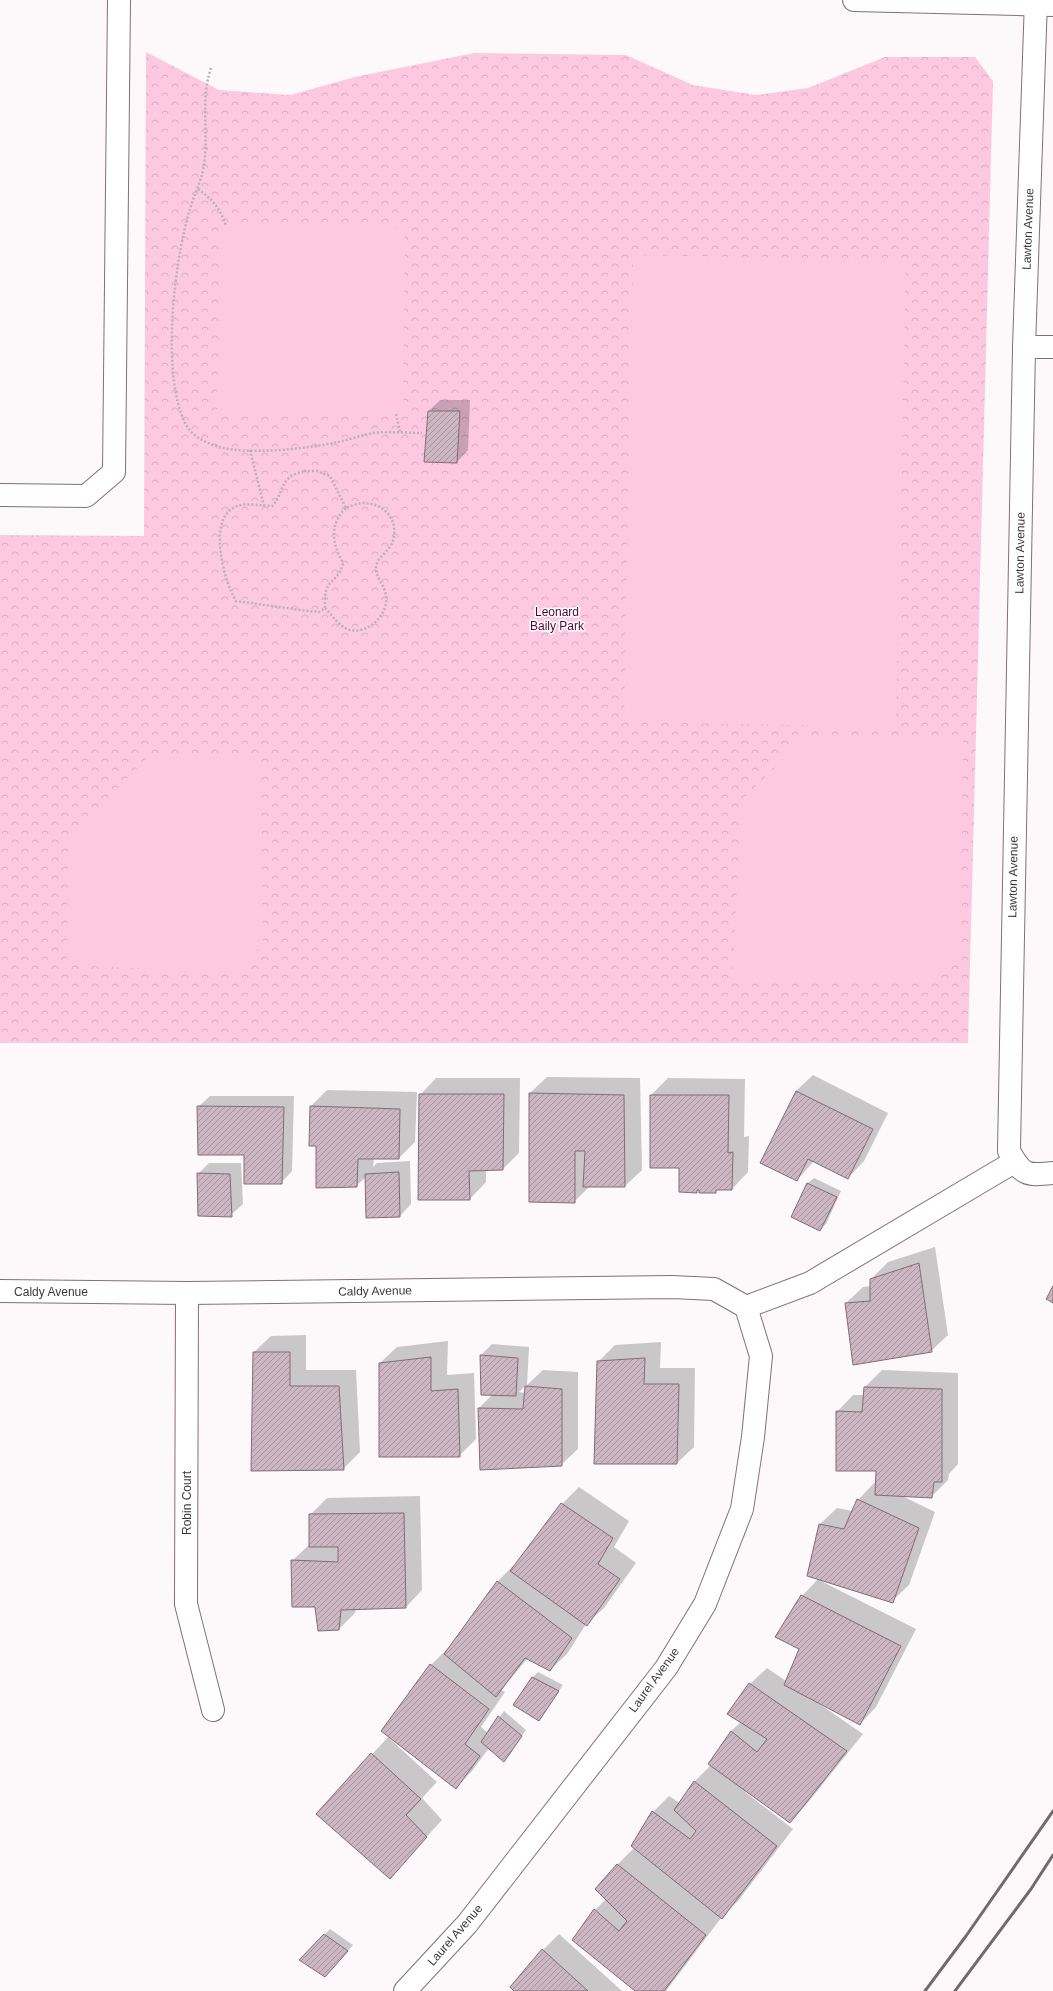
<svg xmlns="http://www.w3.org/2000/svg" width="1053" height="1991" font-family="Arial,sans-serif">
<defs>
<pattern id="forest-crowns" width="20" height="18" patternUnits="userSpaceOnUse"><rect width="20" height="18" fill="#fcc9e1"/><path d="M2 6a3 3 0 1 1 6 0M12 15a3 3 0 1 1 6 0" fill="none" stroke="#d9adc2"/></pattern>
<pattern id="building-hatch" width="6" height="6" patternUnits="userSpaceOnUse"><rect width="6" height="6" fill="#ccb6c1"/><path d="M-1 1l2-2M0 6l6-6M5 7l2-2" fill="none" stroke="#a7959e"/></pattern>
</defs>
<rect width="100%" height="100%" fill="#fdf9fb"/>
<!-- forest -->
<polygon fill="url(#forest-crowns)" points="146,52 219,90 290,95 355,77 474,53 626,55 693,85 756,95 808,88 885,57 975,57 993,81 968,1043 0,1043 0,535 144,536"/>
<!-- pitch -->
<g fill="#fcc9e1">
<polygon points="221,226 405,228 403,414 217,412"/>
<polygon points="633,255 906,260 896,727 624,722"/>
<polygon points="808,735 963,740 961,949 928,980 732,978 742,800"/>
<polygon points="261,757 263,944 236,973 67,965 68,838 147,758"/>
</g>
<!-- shadow -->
<g fill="#0003" fill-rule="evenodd">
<polygon points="440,400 470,400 468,450 457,462 425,461 429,411"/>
<polygon points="813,1075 888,1113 864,1161 848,1178 814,1161 797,1180 796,1091"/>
<polygon points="547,1077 640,1078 642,1170 625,1186 590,1186 574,1202 530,1093"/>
<polygon points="436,1078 520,1078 519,1153 503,1169 486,1169 486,1182 470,1199 420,1095"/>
<polygon points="668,1078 745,1079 744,1137 749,1136 748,1172 732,1189 719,1189 715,1192 700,1188 696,1192 680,1167 651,1095"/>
<polygon points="327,1090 417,1092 415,1142 399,1158 374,1158 373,1167 377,1163 410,1161 411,1204 400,1216 366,1177 356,1186 317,1145 311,1106"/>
<polygon points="210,1096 294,1096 292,1171 281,1183 245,1155 198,1107"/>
<polygon points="209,1163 241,1163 243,1204 231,1215 198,1174"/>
<polygon points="814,1178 841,1191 826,1224 820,1230 792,1217 808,1183"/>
<polygon points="935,1247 948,1335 931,1351 846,1303 863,1287 871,1286 871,1279 888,1262"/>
<polygon points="306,1335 306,1370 356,1370 360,1452 343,1469 254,1352 271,1336"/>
<polygon points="448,1341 447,1375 474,1373 476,1439 459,1456 380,1363 397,1347"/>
<polygon points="661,1342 660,1368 695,1368 694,1447 677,1463 598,1362 615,1345"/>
<path d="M492,1344L529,1347L527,1385L543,1370L578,1372V1449L561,1465L479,1408L493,1394L481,1355ZM526,1385V1393L519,1392Z"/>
<polygon points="882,1370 958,1373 958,1464 949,1474 948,1480 931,1497 900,1495 935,1512 909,1585 892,1601 819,1580 916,1629 876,1707 860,1724 819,1702 818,1703 863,1734 806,1805 790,1822 747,1790 745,1792 793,1829 738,1901 721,1918 669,1987 666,1991 637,1991 595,1910 606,1899 617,1865 635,1847 653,1812 669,1796 680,1803 695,1781 711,1765 731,1731 741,1722 750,1684 767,1668 786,1681 800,1649 802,1596 819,1578 809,1575 820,1524 837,1508 853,1511 858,1500 874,1483 877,1484 878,1470 837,1412 853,1395 864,1395 865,1387"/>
<polygon points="579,1487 629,1521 614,1547 636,1563 604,1608 586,1624 567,1654 550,1670 528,1658 501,1690 505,1692 481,1727 488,1733 504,1711 526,1730 504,1761 489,1748 472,1771 456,1787 391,1738 390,1739 437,1782 422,1798 442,1820 390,1877 317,1814 389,1736 431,1665 447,1649 449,1650 498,1581 514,1565 515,1566 562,1504"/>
<polygon points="420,1496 422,1590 406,1607 356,1608 355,1613 339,1629 316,1606 292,1561 310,1544 310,1515 327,1498"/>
<polygon points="538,1672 563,1685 539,1719 533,1677"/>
<polygon points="330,1929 353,1945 330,1971 301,1960"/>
<polygon points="559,1934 622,1991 516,1991 543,1950"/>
</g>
<!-- building -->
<g fill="url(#building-hatch)" stroke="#816d76">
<polygon points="428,411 460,411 457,463 424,462"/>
<polygon points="796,1091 873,1129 848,1179 808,1159 797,1181 760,1163"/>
<polygon points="529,1093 624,1095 625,1187 583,1187 585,1151 575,1151 575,1203 529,1202"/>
<polygon points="419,1094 504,1094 503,1170 469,1171 470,1200 418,1200"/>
<polygon points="650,1095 729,1095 728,1153 733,1152 732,1190 716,1190 716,1193 699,1193 699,1190 697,1190 697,1193 679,1192 679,1168 650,1168"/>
<polygon points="197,1106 284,1107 282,1184 244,1184 244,1155 198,1155"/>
<polygon points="310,1106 400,1109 399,1159 358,1159 357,1187 316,1188 316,1146 309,1146"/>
<polygon points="399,1172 400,1217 366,1218 365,1174"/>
<polygon points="197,1173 230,1174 232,1217 198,1216"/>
<polygon points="807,1183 837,1197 820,1231 791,1217"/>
<polygon points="919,1263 932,1352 853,1365 845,1303 870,1301 870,1279"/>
<polygon points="1053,1286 1053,1303 1046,1299"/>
<polygon points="253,1352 290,1352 290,1386 339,1386 344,1470 251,1471"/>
<polygon points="480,1355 518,1358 516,1396 481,1395"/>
<polygon points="431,1357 431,1391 458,1389 460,1457 379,1457 379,1363"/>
<polygon points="645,1358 644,1384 679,1384 677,1464 594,1464 597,1361"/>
<polygon points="525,1386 562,1389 562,1466 480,1470 478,1408 523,1409"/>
<polygon points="864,1387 942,1389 942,1482 934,1482 932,1498 875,1495 876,1471 836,1471 836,1411 862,1412"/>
<polygon points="857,1499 919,1528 893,1603 807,1576 819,1524 844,1529"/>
<polygon points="561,1503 613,1538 598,1564 620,1579 587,1626 510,1571"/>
<polygon points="404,1513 406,1608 341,1610 339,1630 318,1631 315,1607 292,1607 291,1560 338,1562 338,1547 309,1547 309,1514"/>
<polygon points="497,1581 572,1638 550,1671 525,1658 496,1697 444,1654"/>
<polygon points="801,1595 901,1646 860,1725 784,1685 799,1649 775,1637"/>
<polygon points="430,1664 489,1709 465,1744 480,1756 456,1789 381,1731"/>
<polygon points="532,1677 559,1691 539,1721 513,1705"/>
<polygon points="749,1683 847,1751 790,1823 708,1764 731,1731 757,1752 767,1739 727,1714"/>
<polygon points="498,1716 522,1736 504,1762 481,1742"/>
<polygon points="371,1753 421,1799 406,1815 427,1837 390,1879 316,1814"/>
<polygon points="694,1781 777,1846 722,1919 631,1846 652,1811 690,1839 696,1831 674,1810"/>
<polygon points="617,1864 706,1935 664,1991 635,1991 572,1940 594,1909 619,1931 627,1921 595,1889"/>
<polygon points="324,1934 348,1951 325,1977 299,1960"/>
<polygon points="542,1949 588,1991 514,1991 510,1987"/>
</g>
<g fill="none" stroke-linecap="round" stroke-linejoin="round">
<defs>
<g id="minor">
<polyline points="854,0 1053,5"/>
<path d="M1036,0L1024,347L1009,1151C1022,1175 1026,1176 1053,1173"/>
<polyline points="1024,347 1053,347"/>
<polyline points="0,495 86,496 114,472 119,0"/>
<polyline points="0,1291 187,1293 672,1287 714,1289 746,1307"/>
<polyline points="187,1293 186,1604 213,1710"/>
<polyline points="746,1307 810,1283 1014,1162"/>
<polyline points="405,1991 467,1924 666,1668 705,1604 742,1509 753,1437 761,1356 746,1307"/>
</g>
</defs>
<!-- minor casing -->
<use href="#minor" stroke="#836f78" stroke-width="24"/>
<!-- path -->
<g stroke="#b9b3b6" stroke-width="2.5" stroke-dasharray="2 2" stroke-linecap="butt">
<path d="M211,68C200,100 209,133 204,165C202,181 194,194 190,209C174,261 161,374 185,423C191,436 206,443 219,447C249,455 306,449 338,442C349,440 361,435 373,433C389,431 406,433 422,433"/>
<path d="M198,189C212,199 221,209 226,226"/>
<polyline points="396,414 400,432"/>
<polyline points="250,450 264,506"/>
<path d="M304,471H317L330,476L346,508C351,506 358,503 363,503C385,503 399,521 393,541C390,550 378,557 376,566C375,577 384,584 386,595C389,614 369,634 350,630C339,627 332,615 325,608L319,612L308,611L236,601C224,582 207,519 235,507C245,502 261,506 272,506C281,498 280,485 289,478C292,474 299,473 304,471Z"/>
<path d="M325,608C323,577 337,585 343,564C342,559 338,555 337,550C331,534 334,519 346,508"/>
</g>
<!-- minor -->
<use href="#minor" stroke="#fff" stroke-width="22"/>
<!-- rail -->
<g stroke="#726a6e" stroke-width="3">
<polyline points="925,1991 966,1936 1053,1811"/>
<polyline points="955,1991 1031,1889 1053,1855"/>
</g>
</g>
<g text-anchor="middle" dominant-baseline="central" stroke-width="3" stroke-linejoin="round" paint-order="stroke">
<!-- street labels -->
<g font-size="12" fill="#40373b" stroke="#fff">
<text transform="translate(1028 229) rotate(-88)">Lawton Avenue</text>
<text transform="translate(1020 553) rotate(-89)">Lawton Avenue</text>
<text transform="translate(1013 877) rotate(-89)">Lawton Avenue</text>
<text transform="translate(375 1291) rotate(-1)">Caldy Avenue</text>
<text x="51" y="1292">Caldy Avenue</text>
<text transform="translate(187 1503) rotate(-90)">Robin Court</text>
<text transform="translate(654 1680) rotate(-54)">Laurel Avenue</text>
<text transform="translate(455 1935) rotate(-49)">Laurel Avenue</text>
</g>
<!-- park labels -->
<g font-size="12" fill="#500735" stroke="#fff">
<text x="557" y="612">Leonard<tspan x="557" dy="14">Baily Park</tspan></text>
</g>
</g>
</svg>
